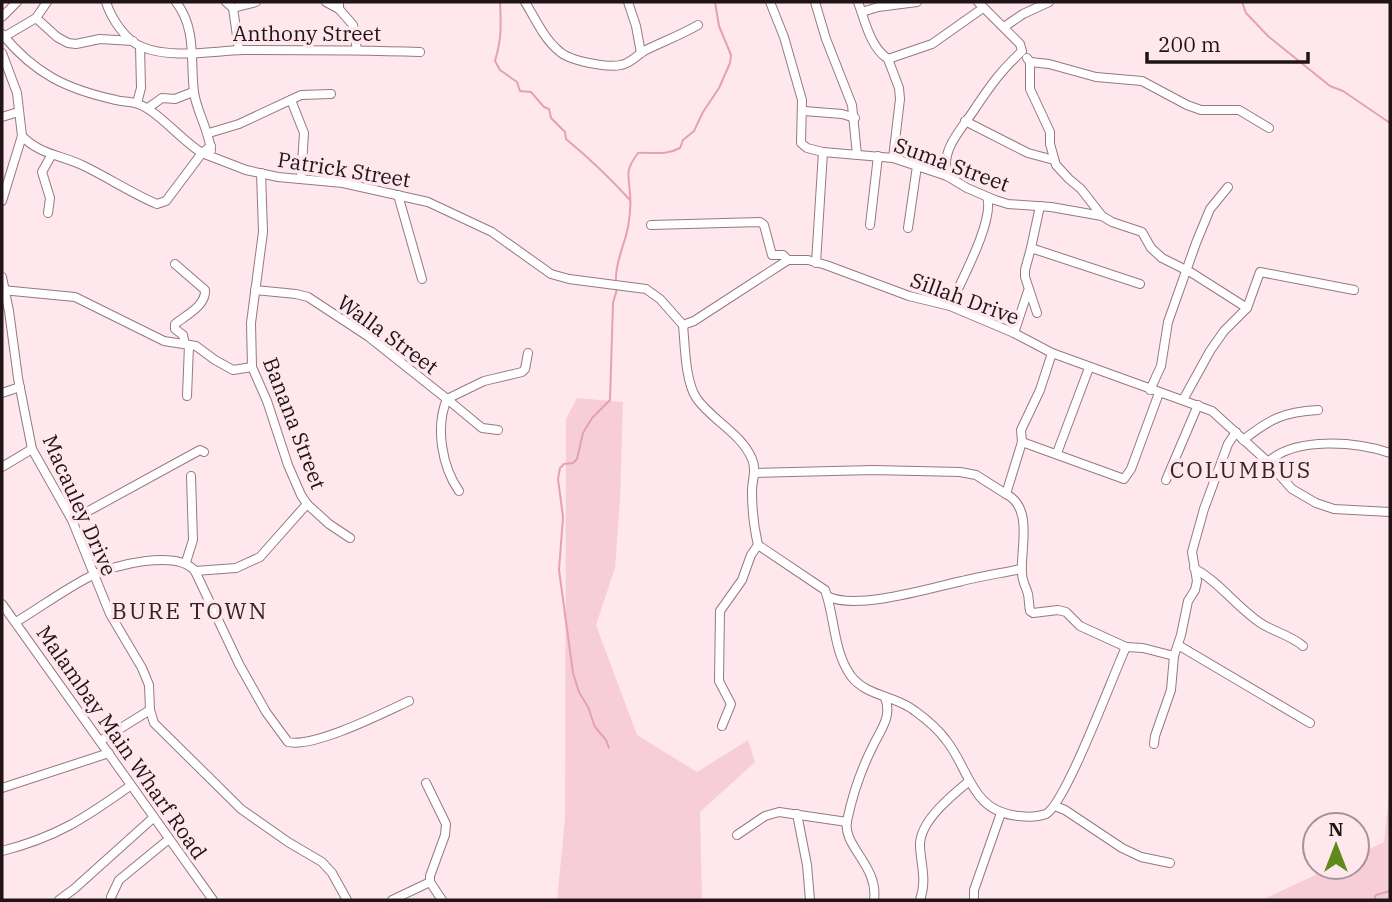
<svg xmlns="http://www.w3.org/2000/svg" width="1392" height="902" font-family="'IBM Plex Serif',serif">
<rect width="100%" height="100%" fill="#fee8ed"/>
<!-- green -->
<g fill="#f7ced8">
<polygon points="577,398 623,402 620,501 615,568 596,625 637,735 697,772 748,740 755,762 700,812 702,900 557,900 565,819 566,419"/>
<polygon points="1390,786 1390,900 1262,900 1332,867 1357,867 1357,855 1384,842"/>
</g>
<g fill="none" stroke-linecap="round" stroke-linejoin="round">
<!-- stream -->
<g stroke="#e5a1b3" stroke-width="2">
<path d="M500,2C501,25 502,37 495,61L500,70L517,82L520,91L531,92L544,107L549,109L551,118L565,132L566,139C589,158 610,178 630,200"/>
<polyline points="1242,2 1246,13 1269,37 1330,86 1343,91 1390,123"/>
<path d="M616,280C615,262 625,244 628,227C630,216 631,204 630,194C629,174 624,172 638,153C653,152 665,156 680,148L683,140L694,131L703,112L719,88L730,63L731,55L719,26L715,2"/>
<polyline points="609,748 606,740 595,727 588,707 579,692 573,673 559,570 563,517 558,479 560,468 564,464 573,463 577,459 583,433 592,418 610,400 613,303 617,289"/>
<polyline points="1374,900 1376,895 1390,891"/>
</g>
<defs>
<g id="minor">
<path d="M106,2C111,18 125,40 142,47C172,59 211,51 243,50C302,50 361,50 420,52"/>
<path d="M176,2C197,29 190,61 194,92C196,110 208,128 211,150"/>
<polyline points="226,2 233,8 256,2"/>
<polyline points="326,2 339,9"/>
<polyline points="339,2 339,9 353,25 357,50"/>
<path d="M525,2C535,18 544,39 559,51C569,61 608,68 621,65C631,63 636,56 644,51C662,42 681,35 698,25"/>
<polyline points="628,2 636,26 641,53"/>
<polyline points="770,2 784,37 802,100 801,143 807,148 823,152 893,158 947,176 967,188 995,200 1008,204 1051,207 1102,216 1112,222 1142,232 1151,248 1162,258 1192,273 1247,308"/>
<polyline points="815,2 826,39 852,105 857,155"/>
<path d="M858,2C865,21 870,47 888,59"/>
<polyline points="233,8 239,50"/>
<polyline points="862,12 878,7 917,2"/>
<polyline points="2,17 17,2"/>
<polyline points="36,18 57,37 68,43 76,44 100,39 133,41"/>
<polyline points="1004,27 1023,14 1049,2"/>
<path d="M2,34C35,74 66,89 116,100C123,102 131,101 138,104C157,110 182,141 202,153L166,201L157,204C131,193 109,178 84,166C62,155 40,155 22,136"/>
<polyline points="2,38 36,18 47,2"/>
<polyline points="2,53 17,93 22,136 2,201"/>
<polyline points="1027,58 1030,62 1030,89 1050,132 1050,144 1056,165 1069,179 1081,189 1102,216"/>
<polyline points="888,59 932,44 983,8"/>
<polyline points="888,59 899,88 900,99 893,158"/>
<polyline points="1030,62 1049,64 1096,77 1142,81 1187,105 1201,110 1239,110 1269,128"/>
<polyline points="291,100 304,133 301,179"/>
<polyline points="137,103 141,88 140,46"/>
<polyline points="148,108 162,98 175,99 193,92"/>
<polyline points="804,111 842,114 855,118"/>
<polyline points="2,117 18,112"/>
<polyline points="965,121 1028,153 1054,160"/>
<polyline points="209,133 239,124 301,95 331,94"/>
<polyline points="211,146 202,153 246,170 278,177 343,183 428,202 492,232 551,274 569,279 646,289 660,299 683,325"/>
<polyline points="261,173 263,232 251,323 252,367 267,401 288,465 301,495 307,504 329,524 350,538"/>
<path d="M947,176C940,148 963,128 976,107C993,82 1000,72 1022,51L1020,44L978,2"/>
<polyline points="398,195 422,279"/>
<polyline points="1040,206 1031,248 1140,284"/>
<polyline points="48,213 50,198 42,172 51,156"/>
<polyline points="651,225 760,222 764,225 772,255 783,255 788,260"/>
<polyline points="870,225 878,156"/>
<polyline points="908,228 917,166"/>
<polyline points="1031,248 1025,270 1025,277 1037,313"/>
<polyline points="816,263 823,152"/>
<path d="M175,264L205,290C206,306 186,315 175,324V329L183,335L185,344"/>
<polyline points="2,277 9,311 18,378 32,449 72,520 110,614 142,668 149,685 150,710 154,723 241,809 288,842 322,862 332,873 347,900"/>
<polyline points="2,290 75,297 164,341 196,346 215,360 233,370 252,367"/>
<path d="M255,290L296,294L308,297L369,337L447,399C435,427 442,467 459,491"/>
<path d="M950,306C960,283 995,220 987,197"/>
<path d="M683,325C685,345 685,382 697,399C713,421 741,433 752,459C757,470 752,480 752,491C752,510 754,528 758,545L825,590C835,617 833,651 851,676C867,697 895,695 915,711C926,719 938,729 946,740C970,770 971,812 1019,816C1027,817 1038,817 1046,814C1066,803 1113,675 1126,647L1143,648L1174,656L1181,635L1188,601L1195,590L1197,581L1192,552L1204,509L1228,444L1236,432"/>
<polyline points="683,325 694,321 788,260 808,260 826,265 909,296 950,306 1014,333 1052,353 1212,411 1268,462 1292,489 1316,503 1334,509 1390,512"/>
<polyline points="1014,333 1028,291"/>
<path d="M1052,353L1040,390L1021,430L1022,442L1006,494C1034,508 1020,550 1022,573C1022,581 1026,587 1028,594C1029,600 1029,606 1030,611L1033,613L1058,610L1066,612L1080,626L1126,647"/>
<polyline points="1150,390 1161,366 1168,322 1196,243 1210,209 1228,187"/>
<polyline points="2,393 20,387"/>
<polyline points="187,396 189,345"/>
<polyline points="1183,400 1210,351 1224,331 1247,308 1260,272 1354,290"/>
<polyline points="498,430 482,428 447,399 484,381 522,372 525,369 528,353"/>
<path d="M1243,440C1270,419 1283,412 1318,410"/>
<polyline points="1022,442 1124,479 1131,469 1159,393"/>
<polyline points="1057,453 1089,368"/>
<path d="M1268,462C1296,436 1357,442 1390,453"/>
<polyline points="2,467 32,449"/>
<polyline points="755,473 873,470 960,472 976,475 1006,494"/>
<polyline points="1166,480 1198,405"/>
<polyline points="72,520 200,450 204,452"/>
<polyline points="186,562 193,540 191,476"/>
<path d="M1194,568C1219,582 1235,605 1259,622C1273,632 1289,634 1303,646"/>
<polyline points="195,571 236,568 260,557 307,504"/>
<path d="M827,596C855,611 931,588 962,581C982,576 1002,573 1021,569"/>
<polyline points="2,604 213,900"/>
<path d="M16,622C41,607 65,589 91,576C113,565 177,549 195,571L239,664L266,712L288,742C314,748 383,713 409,701"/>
<polyline points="1178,645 1310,723"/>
<polyline points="722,726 731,704 719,681 720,611 742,580 751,555 758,545"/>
<polyline points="100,741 150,710"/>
<polyline points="1154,744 1155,736 1171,690 1174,656"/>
<polyline points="426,783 446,824 445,835 430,876 430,882 442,900"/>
<polyline points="2,788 109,753"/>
<polyline points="1055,806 1065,810 1122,848 1141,857 1170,863"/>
<polyline points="797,814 807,865 810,900"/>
<polyline points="737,835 765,816 779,812 847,822"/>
<path d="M2,851C57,837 85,818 130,786"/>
<polyline points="111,897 119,880 169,839"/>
<polyline points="59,900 74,889 153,818"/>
<polyline points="392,900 430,882"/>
<path d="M874,900C879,866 842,846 847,821C852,797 861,770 872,748C879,732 893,717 885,698"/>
<path d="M920,900C927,880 921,866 920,846C919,822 951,796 968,782"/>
<polyline points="974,900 974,890 1001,813"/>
</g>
</defs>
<!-- minor casing -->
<use href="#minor" stroke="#987880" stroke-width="10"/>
<!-- minor -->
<use href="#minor" stroke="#fff" stroke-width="8"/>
</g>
<g text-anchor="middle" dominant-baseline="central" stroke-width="7" stroke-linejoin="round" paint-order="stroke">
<!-- street labels -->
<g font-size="21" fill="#201417" stroke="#fee8ed">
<text x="307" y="33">Anthony Street</text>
<text transform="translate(952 164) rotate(20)">Suma Street</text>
<text transform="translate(344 169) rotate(9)">Patrick Street</text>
<text transform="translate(965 298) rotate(20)">Sillah Drive</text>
<text transform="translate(388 334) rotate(36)">Walla Street</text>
<text transform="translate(295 423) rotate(69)">Banana Street</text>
<text transform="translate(80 505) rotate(66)">Macauley Drive</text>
<text transform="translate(122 742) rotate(55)">Malambay Main Wharf Road</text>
</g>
<!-- neighbourhood labels -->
<g font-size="23" letter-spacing="2" fill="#3a2128" stroke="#fee8ed">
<text x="1241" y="469">COLUMBUS</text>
<text x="190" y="610">BURE TOWN</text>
</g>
</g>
<!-- border -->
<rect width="1392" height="902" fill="none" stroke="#201417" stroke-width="7"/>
<!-- north arrow -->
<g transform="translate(1336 846)"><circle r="33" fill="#fee8ed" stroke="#a59397" stroke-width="2"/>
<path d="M0-5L12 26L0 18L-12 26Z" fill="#5f8a1a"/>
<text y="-10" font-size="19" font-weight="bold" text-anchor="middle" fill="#201417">N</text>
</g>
<!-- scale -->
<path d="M1147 52v10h161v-10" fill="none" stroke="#201417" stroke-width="3.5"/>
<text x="1158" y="52" font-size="21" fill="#201417" stroke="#fee8ed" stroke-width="5" paint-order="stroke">200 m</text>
</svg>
